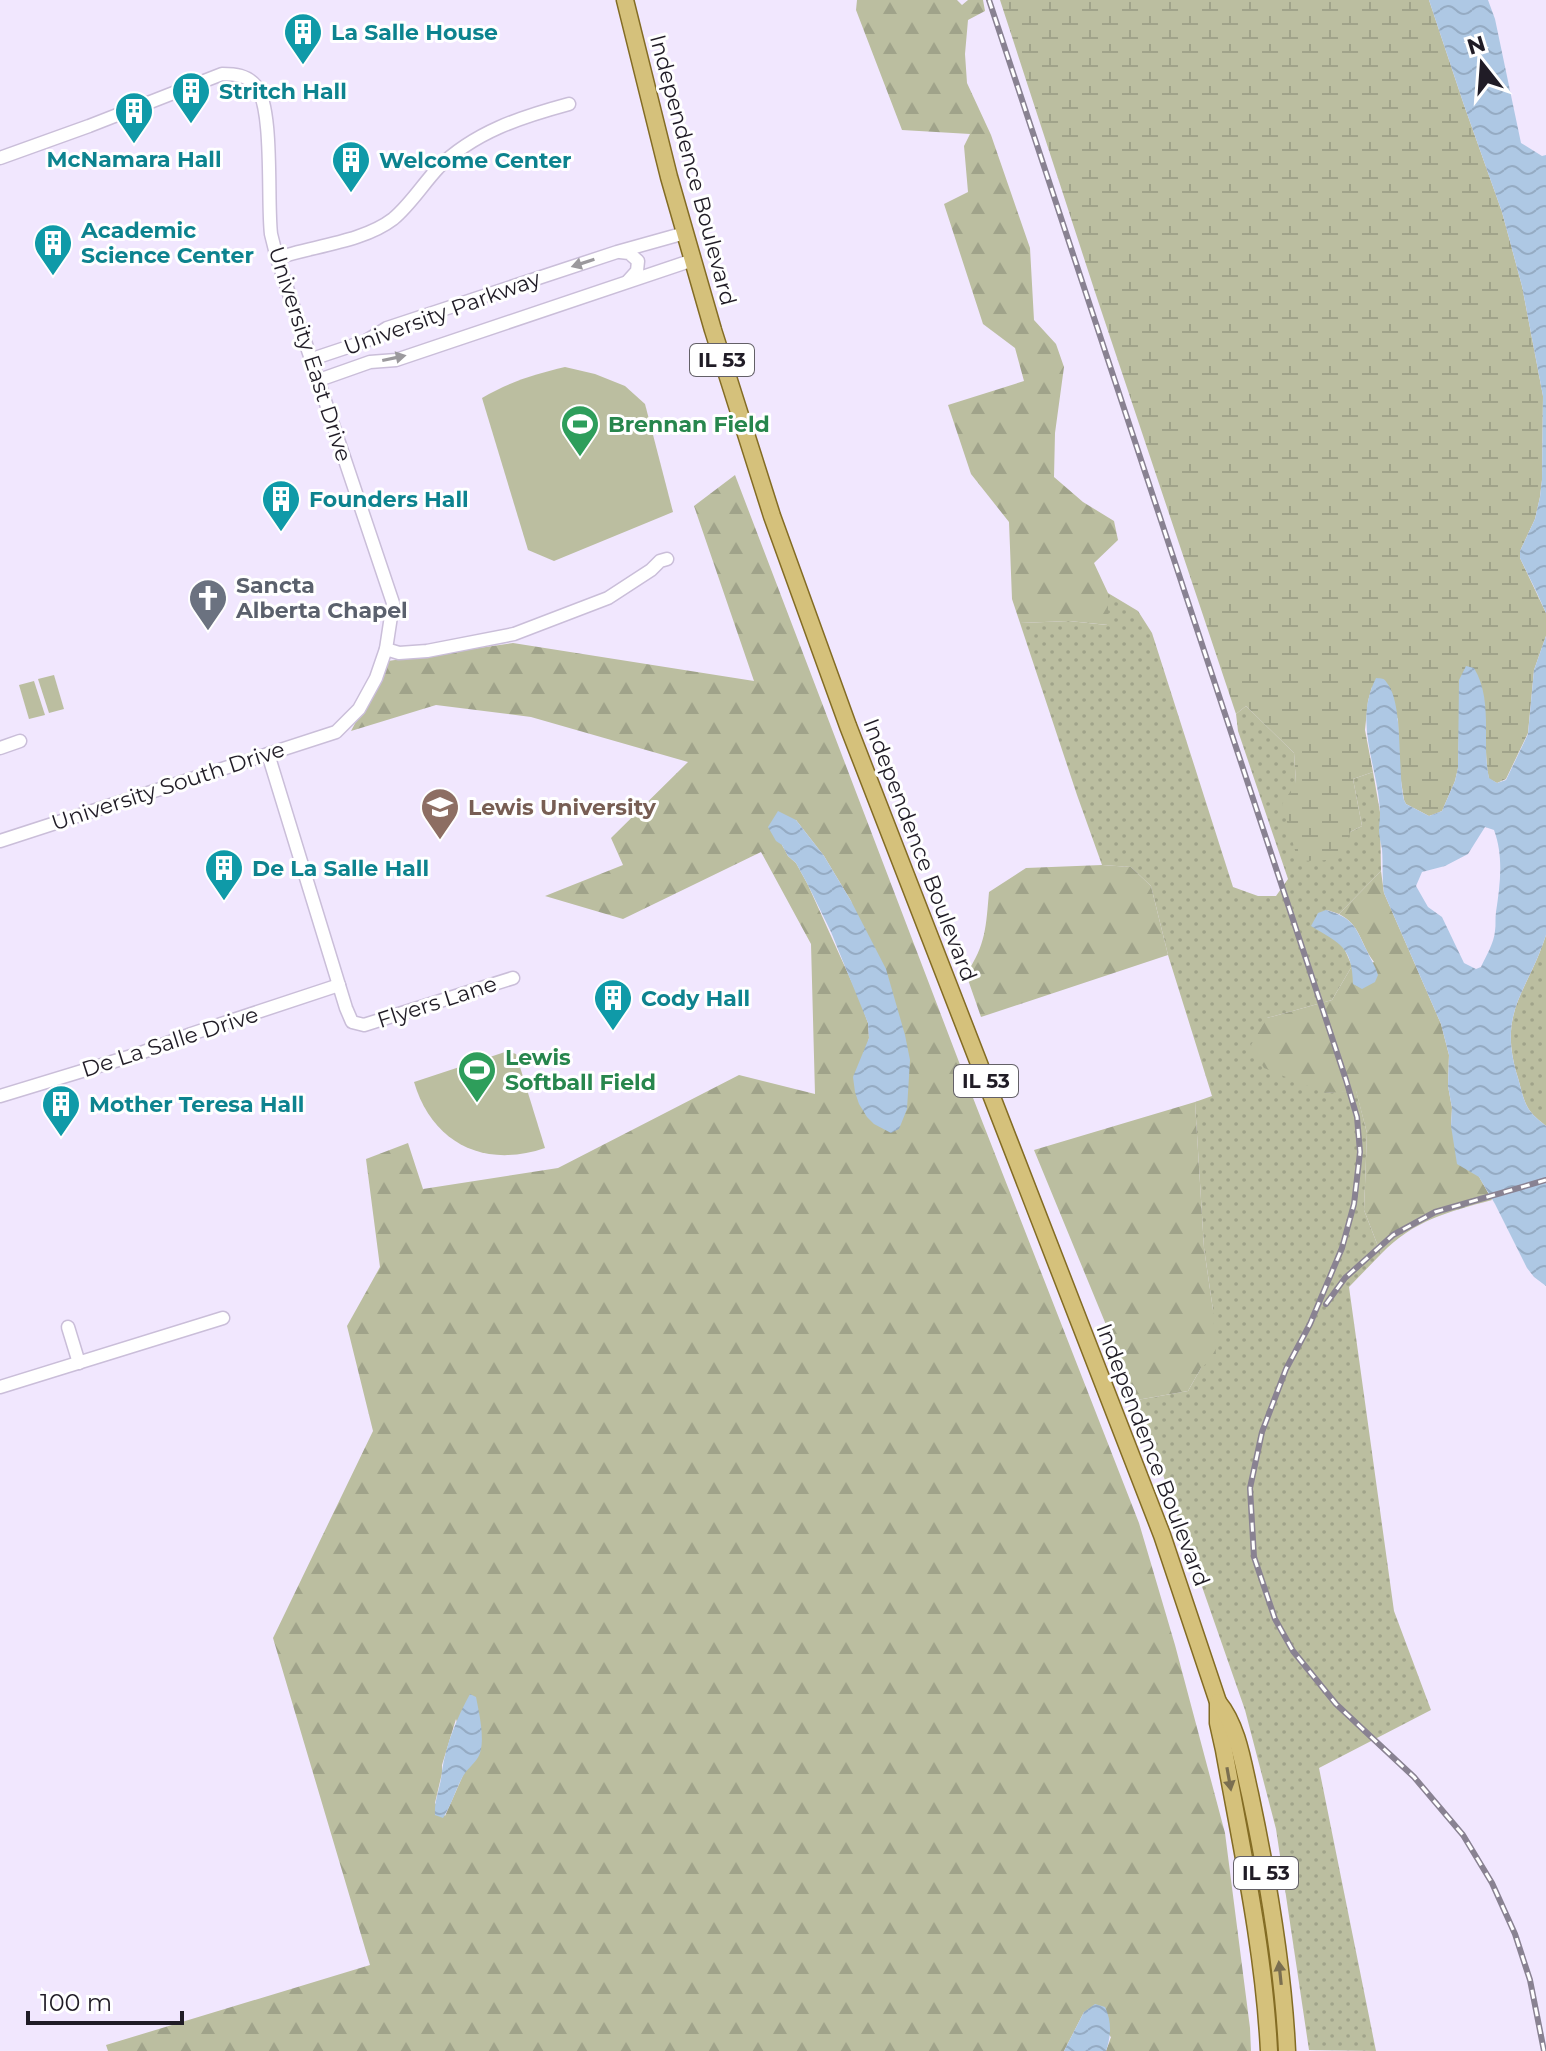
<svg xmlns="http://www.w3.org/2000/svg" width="1546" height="2051" font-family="Montserrat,sans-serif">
<defs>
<pattern id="grass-dots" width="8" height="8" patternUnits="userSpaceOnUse" patternTransform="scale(2)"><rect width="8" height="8" fill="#bbbea0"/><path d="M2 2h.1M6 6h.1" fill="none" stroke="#a0a38a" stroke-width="1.8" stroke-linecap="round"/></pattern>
<pattern id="forest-firs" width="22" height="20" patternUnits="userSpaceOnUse" patternTransform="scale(2)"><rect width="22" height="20" fill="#bbbea0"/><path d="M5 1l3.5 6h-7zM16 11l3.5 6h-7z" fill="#a0a38a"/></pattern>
<pattern id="wetland-marsh" width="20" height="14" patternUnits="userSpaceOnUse" patternTransform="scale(2)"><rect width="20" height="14" fill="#bbbea0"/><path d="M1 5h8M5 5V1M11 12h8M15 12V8" fill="none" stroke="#a0a38a"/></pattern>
<pattern id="water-waves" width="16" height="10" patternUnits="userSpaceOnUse" patternTransform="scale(2)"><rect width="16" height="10" fill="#aec8e4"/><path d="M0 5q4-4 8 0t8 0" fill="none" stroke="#95abc3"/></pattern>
</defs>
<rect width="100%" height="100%" fill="#f1e7fe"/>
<!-- grass -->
<g fill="url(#grass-dots)">
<polygon points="1108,593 1138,611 1152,633 1233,887 1258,896 1276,896 1288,879 1238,731 1236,714 1246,706 1294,753 1296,783 1350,832 1362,826 1353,779 1373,772 1380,812 1381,871 1339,914 1327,910 1352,966 1332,1000 1267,1018 1325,1093 1356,1090 1367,1133 1364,1210 1381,1254 1349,1287 1394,1611 1431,1710 1319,1768 1376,2051 1309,2050 1276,1829 1245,1710 1137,1400 1188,1391 1201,1368 1213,1310 1204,1248 1195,1102 1212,1096 1168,955 1151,886 1131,867 1102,865 1077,795 1020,623 1069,621 1107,625"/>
<path d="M1546,935V1126C1540,1121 1532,1115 1528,1108C1523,1100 1521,1088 1518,1078C1497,1011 1527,994 1546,935Z"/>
</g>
<!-- forest -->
<g fill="url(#forest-firs)" fill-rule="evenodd">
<polygon points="857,0 957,0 962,5 968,0 983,0 985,11 968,20 965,54 967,83 991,135 1030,248 1034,320 1056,344 1064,367 1055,433 1054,477 1083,502 1114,521 1118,540 1094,563 1108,593 1108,625 1069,621 1020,623 1012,599 1009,522 971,474 948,405 1024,381 1015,348 983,324 944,204 968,192 964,146 970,134 902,130 856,10"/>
<path d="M735,475L959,1062L1139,1523L1175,1645L1225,1833L1250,2028L1251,2051H1106L1111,2037L1084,2012L1064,2051H108L106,2045L370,1965L273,1638L373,1431L347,1326L380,1267L366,1159L408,1143L423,1189L558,1168L739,1075L815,1094L811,944L761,852L623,919L545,896L623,865L611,838L688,762L531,717L436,705L351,731L388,661L513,643L754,681L694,506ZM796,820L824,856L851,901L907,1100V1109L867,1046L869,1038L868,1023L859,998L808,885L796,863L788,856L782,845ZM456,1719L470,1765L464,1773L445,1816L435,1803L442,1773V1765Z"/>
<path d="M1102,865L1131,867L1151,886L1168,955L981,1017L966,974C986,945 986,926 989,892L1026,868Z"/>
<path d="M1381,871L1384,893L1441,1024L1449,1055L1448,1086L1452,1108L1451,1126L1492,1200C1448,1212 1414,1220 1381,1254L1364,1210L1367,1133L1356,1091L1325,1093L1264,1068L1251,1045L1267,1018L1332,1000L1352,966L1374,962C1360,944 1361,925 1339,914Z"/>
<polygon points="1195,1102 1204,1248 1213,1310 1216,1356 1201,1368 1188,1391 1137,1400 1034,1150"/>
</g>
<!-- wetland -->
<path fill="url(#wetland-marsh)" d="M1000,0H1429L1464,105L1502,212L1522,286L1543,396L1542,480L1540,497L1535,519L1520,551V558L1546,613V636L1534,670L1528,733L1506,779L1497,783L1489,779C1484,756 1487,729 1484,705L1460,696L1458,768L1455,781L1442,811L1429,816L1406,804L1404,800L1399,768L1398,719L1372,687L1368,701L1365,730L1373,772L1353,779L1362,826L1350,832C1342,865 1328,860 1298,861L1282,804L1296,783L1294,753L1246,706L1236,714L1095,292Z"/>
<!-- park -->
<g fill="#bbbea0">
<path d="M565,367L595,374L625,386L645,404L673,512L554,561L528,550L482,398C509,382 535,374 565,367Z"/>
<polygon points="54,675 64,709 49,713 38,679"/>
<polygon points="34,681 45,715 29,719 19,685"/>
<path d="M508,1051L516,1054L545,1148C484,1169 432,1143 414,1082Z"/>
</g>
<!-- water -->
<g fill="url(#water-waves)" fill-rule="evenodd">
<polygon points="1429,0 1488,0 1495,19 1521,143 1542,156 1546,155 1546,619 1546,613 1537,593 1520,558 1520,551 1535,519 1540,497 1542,480 1543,396 1522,286 1502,212 1464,105"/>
<path d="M1546,636V935C1527,994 1497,1011 1518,1078C1521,1088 1523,1100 1528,1108C1532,1115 1540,1121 1546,1126V1286L1534,1277L1527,1268L1495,1204L1479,1177L1457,1164L1451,1126L1452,1108L1448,1086L1449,1055L1441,1024L1384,893C1382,878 1383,864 1382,849C1381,843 1379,837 1379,831C1379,825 1380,818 1380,812C1378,765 1353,724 1376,678C1382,679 1383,677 1387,683C1404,704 1397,771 1404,800L1406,804L1429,816L1442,811L1455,781L1458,768L1459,680L1466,666L1474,668C1494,701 1481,743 1489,778L1497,783L1506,780L1528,734L1534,670ZM1485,827L1494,830C1504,857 1500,885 1496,912C1495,918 1496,925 1495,931C1494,943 1486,956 1481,967L1476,969L1464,963L1442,917L1428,907L1416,886L1422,872L1445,866L1468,854Z"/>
<polygon points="778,811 796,820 824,856 851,901 886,969 905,1035 910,1060 907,1109 899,1129 891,1133 874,1124 867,1117 859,1104 855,1092 853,1077 869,1038 868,1023 831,932 808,885 796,863 788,856 782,845 776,841 768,827"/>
<path d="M1326,910C1354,918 1355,927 1367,951C1371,960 1375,965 1378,975L1375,982L1362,989L1353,984C1352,946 1340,944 1311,926L1318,913Z"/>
<path d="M470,1694L476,1697C479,1713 487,1745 477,1759C472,1766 466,1770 462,1778C455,1791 451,1806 443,1818L435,1815C434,1799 441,1787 442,1771C446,1744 457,1718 470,1694Z"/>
<path d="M1095,2004L1105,2007C1112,2022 1111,2036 1106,2051H1064L1084,2012Z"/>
</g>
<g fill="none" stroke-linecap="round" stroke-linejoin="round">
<defs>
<g id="minor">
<path d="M0,158L89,126L222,74C235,74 247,75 256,86C274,108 267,201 271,234C273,242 275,250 277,258L393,603L386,649L376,678L359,709L336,732L0,841"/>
<polyline points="620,252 629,253 638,261 637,271 628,281"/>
<path d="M277,258C313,246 363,242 393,219C410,205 423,184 438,168C474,132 521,117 569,104"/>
<polyline points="312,359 366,341 387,328 617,252 685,233"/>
<polyline points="319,380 370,362 396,360 693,260"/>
<polyline points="386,649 399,653 427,651 514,634 608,598 651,570 660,561 667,559"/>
<polyline points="0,748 20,741"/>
<polyline points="268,754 346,1008 352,1022 364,1025 513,978"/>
<polyline points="0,1096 138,1054 191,1034 339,985"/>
<polyline points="68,1327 79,1363"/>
<polyline points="0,1387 223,1318"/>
</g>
<g id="major">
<path d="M625,0L669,177L713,330L772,516L848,726L1162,1535L1218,1702V1723L1224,1750C1242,1850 1264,1950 1269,2051"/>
<path d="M1218,1702C1238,1726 1243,1764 1250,1794C1268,1879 1283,1965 1287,2051"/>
</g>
</defs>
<!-- minor casing -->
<use href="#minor" stroke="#cabed9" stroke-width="15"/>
<!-- major casing -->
<use href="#major" stroke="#836c24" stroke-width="19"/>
<!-- minor -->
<use href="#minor" stroke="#fff" stroke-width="12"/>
<!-- major -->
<use href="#major" stroke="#d5c17b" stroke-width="16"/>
<defs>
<g id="rail">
<polyline points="989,0 1346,1080 1357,1117 1360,1152 1354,1204 1342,1248 1310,1324 1286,1369 1262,1432 1250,1488 1254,1557 1275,1619 1293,1651 1336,1704 1414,1777 1463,1835 1492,1883 1515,1934 1530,1980 1544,2051"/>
<polyline points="1326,1304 1345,1278 1393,1235 1435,1212 1546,1180"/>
</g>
</defs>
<!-- rail casing -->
<use href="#rail" stroke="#898292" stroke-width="6"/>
<!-- rail -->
<use href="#rail" stroke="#fff" stroke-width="3" stroke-dasharray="9" stroke-linecap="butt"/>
</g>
<!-- one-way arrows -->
<defs><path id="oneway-solid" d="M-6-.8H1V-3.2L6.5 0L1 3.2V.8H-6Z" transform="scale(2)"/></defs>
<g fill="#9b999d">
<use href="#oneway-solid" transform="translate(583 263) rotate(162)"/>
<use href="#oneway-solid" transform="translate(394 358) rotate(-12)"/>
</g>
<g fill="#7a6e50">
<use href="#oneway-solid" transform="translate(1229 1779) rotate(80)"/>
<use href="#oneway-solid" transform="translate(1280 1973) rotate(-96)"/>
</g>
<!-- icons -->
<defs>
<symbol id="building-pin" viewBox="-11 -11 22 30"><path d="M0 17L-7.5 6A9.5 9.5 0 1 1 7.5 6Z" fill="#0f9aa8" stroke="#fff"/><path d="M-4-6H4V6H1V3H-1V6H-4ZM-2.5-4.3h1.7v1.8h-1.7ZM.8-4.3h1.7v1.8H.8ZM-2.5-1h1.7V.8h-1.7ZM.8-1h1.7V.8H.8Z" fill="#fff"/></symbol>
<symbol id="stadium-pin" viewBox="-11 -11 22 30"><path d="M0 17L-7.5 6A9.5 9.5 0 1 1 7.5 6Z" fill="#2e9e5b" stroke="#fff"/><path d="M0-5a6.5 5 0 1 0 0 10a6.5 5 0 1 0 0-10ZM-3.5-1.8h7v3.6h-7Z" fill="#fff"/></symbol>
<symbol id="church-pin" viewBox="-11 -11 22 30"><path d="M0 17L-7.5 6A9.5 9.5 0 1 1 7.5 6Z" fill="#6b7280" stroke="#fff"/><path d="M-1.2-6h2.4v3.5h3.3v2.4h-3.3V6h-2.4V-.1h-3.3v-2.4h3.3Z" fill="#fff"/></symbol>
<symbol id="university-pin" viewBox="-11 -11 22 30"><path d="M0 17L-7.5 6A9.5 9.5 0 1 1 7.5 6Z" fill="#8d6e63" stroke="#fff"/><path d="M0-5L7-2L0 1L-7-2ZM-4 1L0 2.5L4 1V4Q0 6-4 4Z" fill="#fff"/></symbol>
</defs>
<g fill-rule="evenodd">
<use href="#building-pin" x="281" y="10" width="44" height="60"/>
<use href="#building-pin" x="169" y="69" width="44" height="60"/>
<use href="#building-pin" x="112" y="89" width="44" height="60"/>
<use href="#building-pin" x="329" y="138" width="44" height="60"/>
<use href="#building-pin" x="31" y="221" width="44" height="60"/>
<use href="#stadium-pin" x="558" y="402" width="44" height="60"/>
<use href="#building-pin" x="259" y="477" width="44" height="60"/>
<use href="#church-pin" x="186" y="576" width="44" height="60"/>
<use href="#university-pin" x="418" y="785" width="44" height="60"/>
<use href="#building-pin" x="202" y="846" width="44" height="60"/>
<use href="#building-pin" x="591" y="976" width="44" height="60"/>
<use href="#stadium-pin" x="455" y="1048" width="44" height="60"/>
<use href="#building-pin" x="39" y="1082" width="44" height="60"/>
</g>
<g text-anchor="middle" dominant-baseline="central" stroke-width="6" stroke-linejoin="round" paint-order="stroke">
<!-- shield labels -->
<g fill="#fff" stroke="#636067" stroke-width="2">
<rect x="690" y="344" width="64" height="32" rx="6"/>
<rect x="954" y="1065" width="64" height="32" rx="6"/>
<rect x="1234" y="1857" width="64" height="32" rx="6"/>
</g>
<g font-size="20" font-weight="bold" fill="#201c26">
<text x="722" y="360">IL 53</text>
<text x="986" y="1081">IL 53</text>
<text x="1266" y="1873">IL 53</text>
</g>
<!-- culture labels -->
<g font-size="22" font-weight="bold" fill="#0d838f" stroke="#fff" text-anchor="start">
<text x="331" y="32">La Salle House</text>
<text x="219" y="91">Stritch Hall</text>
<text x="134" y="159" text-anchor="middle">McNamara Hall</text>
<text x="379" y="160">Welcome Center</text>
<text x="81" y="230">Academic<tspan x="81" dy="25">Science Center</tspan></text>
<text x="309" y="499">Founders Hall</text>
<text x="252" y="868">De La Salle Hall</text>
<text x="641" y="998">Cody Hall</text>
<text x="89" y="1104">Mother Teresa Hall</text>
</g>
<!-- street labels -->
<g font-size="22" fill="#201c26" stroke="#fff">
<text transform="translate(693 170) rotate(75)">Independence Boulevard</text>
<text transform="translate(442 313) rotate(-20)">University Parkway</text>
<text transform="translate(310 354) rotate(72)">University East Drive</text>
<text transform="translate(168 786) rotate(-18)">University South Drive</text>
<text transform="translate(920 850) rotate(69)">Independence Boulevard</text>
<text transform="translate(437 1002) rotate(-18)">Flyers Lane</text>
<text transform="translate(170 1042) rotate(-18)">De La Salle Drive</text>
<text transform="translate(1153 1455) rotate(69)">Independence Boulevard</text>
</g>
<!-- leisure labels -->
<g font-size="22" font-weight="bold" fill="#27864d" stroke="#fff" text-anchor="start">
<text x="608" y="424">Brennan Field</text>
<text x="505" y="1057">Lewis<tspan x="505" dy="25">Softball Field</tspan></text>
</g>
<!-- worship labels -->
<g font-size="22" font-weight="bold" fill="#5b616d" stroke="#fff" text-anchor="start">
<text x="236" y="585">Sancta<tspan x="236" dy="25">Alberta Chapel</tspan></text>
</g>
<!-- education labels -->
<g font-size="22" font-weight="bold" fill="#785e54" stroke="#fff" text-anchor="start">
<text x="468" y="807">Lewis University</text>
</g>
</g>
<!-- north arrow -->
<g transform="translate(1482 64) rotate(343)" stroke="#ffffff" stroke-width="6" paint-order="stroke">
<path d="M0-6L14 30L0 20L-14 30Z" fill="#201c26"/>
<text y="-12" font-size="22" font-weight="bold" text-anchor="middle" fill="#201c26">N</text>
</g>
<!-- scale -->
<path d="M28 2011v12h154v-12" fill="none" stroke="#201c26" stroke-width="4"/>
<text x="40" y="2011" font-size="24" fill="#201c26" stroke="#ffffff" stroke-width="6" paint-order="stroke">100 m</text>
</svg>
